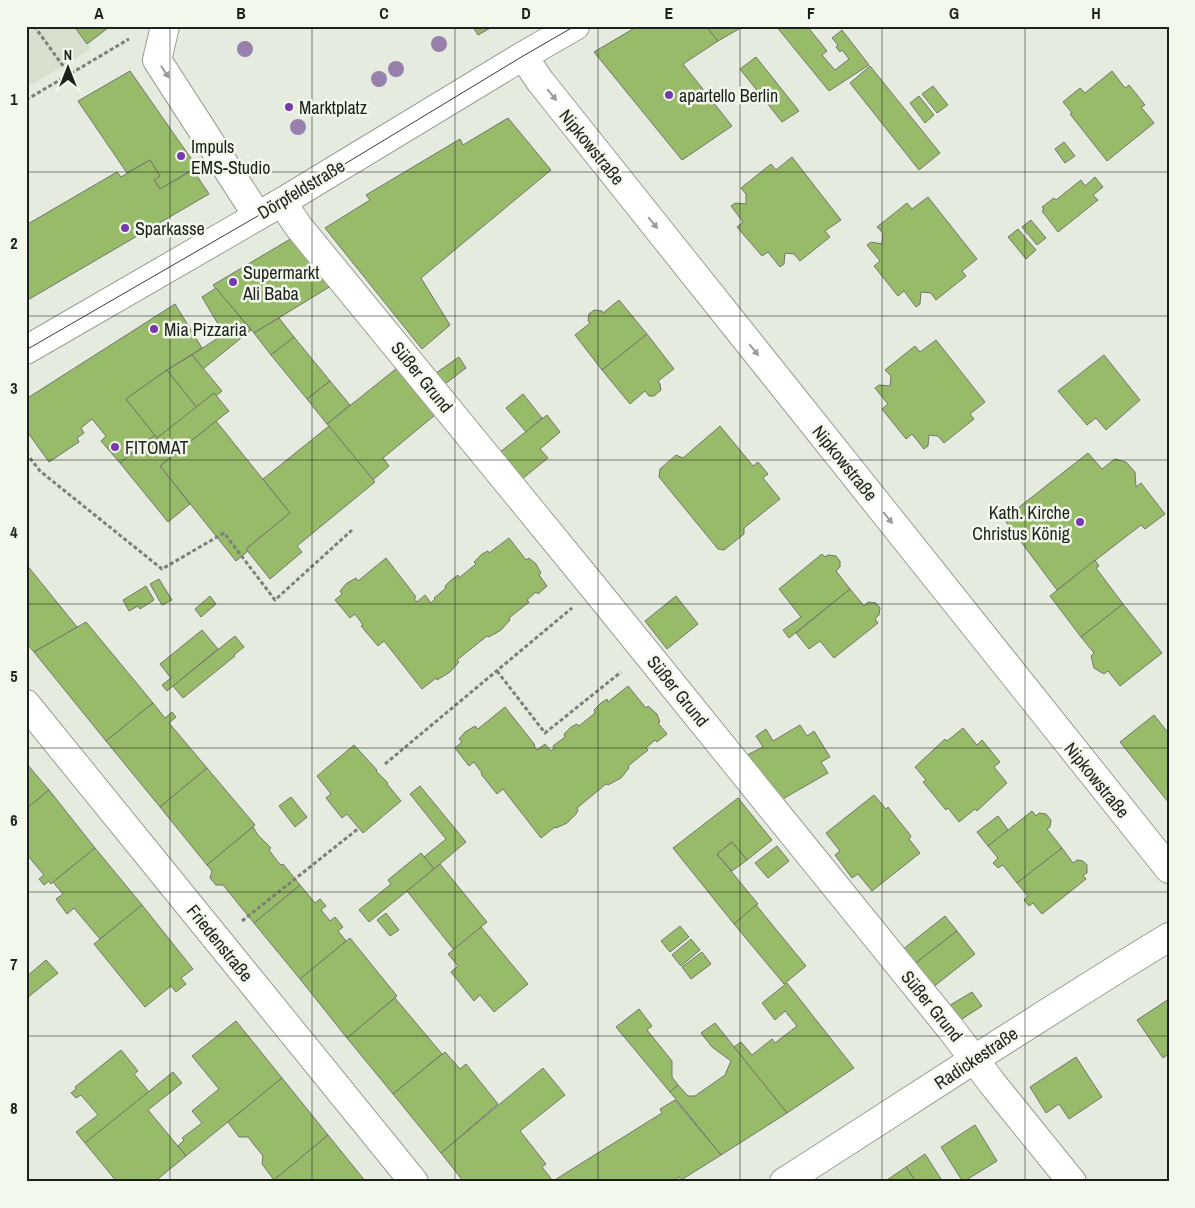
<svg xmlns="http://www.w3.org/2000/svg" width="1195" height="1208" font-family="'Archivo Narrow',sans-serif">
<rect width="100%" height="100%" fill="#e5ebdf"/>
<!-- built -->
<polygon fill="#d7e0cd" points="26,26 74,26 91,49 26,88"/>
<!-- building -->
<g fill="#97bb69" stroke="#72776c">
<polygon points="74,26 107,26 108,28 87,44"/>
<polygon points="470,26 494,26 478,35 473,27 471,28"/>
<polygon points="638,26 706,26 718,41 683,64 732,126 682,160 594,52"/>
<polygon points="706,26 744,26 718,41"/>
<polygon points="776,26 807,26 827,51 822,55 835,70 849,59 842,50 840,52 836,47 838,45 832,38 842,30 869,65 829,91"/>
<polygon points="756,57 799,111 782,122 740,69"/>
<polygon points="870,66 940,153 919,170 850,83"/>
<polygon points="130,71 197,167 160,189 154,180 160,176 150,160 127,173 78,101"/>
<polygon points="1112,71 1125,88 1129,85 1145,105 1141,107 1154,123 1107,161 1070,114 1072,113 1063,102 1080,88 1085,93"/>
<polygon points="933,86 948,105 937,113 922,94"/>
<polygon points="919,96 934,115 925,123 910,103"/>
<polygon points="508,118 551,170 421,278 450,325 422,349 325,228 370,200 366,195 460,139 463,145"/>
<polygon points="1064,142 1075,156 1065,163 1055,149"/>
<polygon points="792,157 841,220 825,231 830,237 800,261 794,254 785,253 784,264 780,267 768,252 762,256 737,227 743,222 731,206 735,203 746,204 746,194 741,188 771,164 776,170"/>
<polygon points="150,160 160,176 154,180 160,189 193,170 209,194 26,301 26,225 117,172 121,177"/>
<polygon points="1095,177 1103,187 1093,195 1098,200 1058,232 1042,211 1044,210 1042,207 1054,198 1056,200 1081,180 1085,186"/>
<polygon points="928,197 977,259 962,271 966,276 936,300 931,293 921,292 920,304 916,307 904,291 898,296 874,266 880,261 867,245 871,242 882,244 883,233 877,227 907,203 912,209"/>
<polygon points="1031,220 1046,238 1037,245 1022,227"/>
<polygon points="1018,229 1036,250 1026,259 1008,237"/>
<polygon points="292,238 331,286 254,333 213,285"/>
<polygon points="216,288 251,330 203,369 192,355 224,334 202,297"/>
<polygon points="619,300 647,334 602,370 575,335 590,323 588,321 589,314 594,310 602,311 603,313"/>
<polygon points="175,304 202,348 167,370 126,399 155,435 120,463 101,441 106,436 92,419 81,428 84,433 77,438 79,442 49,462 26,430 26,399"/>
<polygon points="279,318 294,337 271,355 254,333"/>
<polygon points="647,334 674,369 658,381 660,384 661,390 654,396 649,396 645,391 630,404 602,370"/>
<polygon points="294,337 330,381 307,399 271,355"/>
<polygon points="936,340 985,402 970,414 974,419 944,443 938,436 929,435 928,446 924,449 912,434 906,439 882,409 888,404 875,388 879,385 890,386 891,376 885,370 915,346 920,352"/>
<polygon points="192,355 222,391 216,396 214,393 197,408 167,370"/>
<polygon points="1104,355 1140,400 1106,430 1096,418 1087,425 1058,391"/>
<polygon points="459,357 466,368 445,384 436,373"/>
<polygon points="397,368 435,415 383,458 389,466 373,480 327,424"/>
<polygon points="167,370 197,408 157,438 126,399"/>
<polygon points="330,381 350,405 327,424 307,399"/>
<polygon points="214,393 229,411 172,456 157,438"/>
<polygon points="523,394 542,418 526,432 506,408"/>
<polygon points="547,415 560,432 540,449 548,458 522,479 500,452"/>
<polygon points="216,421 290,513 246,549 248,551 236,561 160,466"/>
<polygon points="329,426 375,482 297,546 302,552 270,579 246,549 290,513 263,479"/>
<polygon points="720,426 753,466 758,462 768,474 763,478 780,499 744,528 744,534 724,550 718,549 659,477 660,469 676,455 683,458"/>
<polygon points="155,435 172,456 160,466 190,504 168,522 120,463"/>
<polygon points="1088,453 1102,469 1115,459 1126,462 1135,472 1136,487 1141,483 1165,514 1145,529 1141,525 1057,590 1004,519"/>
<polygon points="509,538 526,560 529,558 536,564 541,573 539,575 547,586 538,594 536,592 527,600 529,602 509,618 510,620 501,630 489,637 487,636 457,660 459,662 450,672 437,680 436,678 422,689 384,641 378,646 361,626 363,625 355,614 350,618 335,600 342,594 340,591 347,583 356,578 358,581 386,558 416,597 414,598 417,602 425,595 431,603 435,599 434,598 446,588 445,586 450,581 458,575 459,578 476,564 474,562 482,554 488,551 489,553"/>
<polygon points="822,554 825,557 828,555 836,556 840,561 840,567 836,571 850,589 789,638 783,630 801,617 779,589"/>
<polygon points="1095,560 1099,566 1096,568 1123,604 1081,637 1050,596"/>
<polygon points="26,564 77,627 34,652 26,643"/>
<polygon points="159,579 172,600 162,605 150,584"/>
<polygon points="146,586 154,600 140,609 138,606 129,611 123,600"/>
<polygon points="850,589 864,606 868,602 876,603 880,608 879,615 875,619 878,623 834,658 820,641 809,649 796,633"/>
<polygon points="210,596 216,604 201,617 195,609"/>
<polygon points="676,596 698,624 667,649 645,621"/>
<polygon points="1123,604 1162,653 1120,686 1108,671 1104,674 1094,668 1091,656 1094,653 1081,637"/>
<polygon points="86,622 153,703 106,741 34,652"/>
<polygon points="202,630 218,649 167,691 162,685 171,678 160,664"/>
<polygon points="235,636 244,647 234,655 235,656 183,698 173,686"/>
<polygon points="628,686 646,708 648,706 657,714 660,722 658,723 667,734 657,742 655,740 646,748 648,750 628,766 629,768 621,778 608,785 606,784 577,808 578,810 576,814 567,823 556,828 555,827 541,838 503,789 497,794 481,774 482,773 474,762 469,766 455,748 462,742 459,739 465,732 475,726 478,729 505,707 535,745 534,746 537,750 545,744 551,751 554,748 553,746 565,737 564,734 571,727 577,724 579,726 595,713 594,710 601,703 607,699 608,702"/>
<polygon points="153,703 165,718 172,712 176,717 169,723 207,768 160,807 106,741"/>
<polygon points="1154,715 1169,734 1169,803 1120,742"/>
<polygon points="800,725 807,736 814,731 830,757 821,762 828,773 781,800 745,756 763,747 756,736 766,729 773,741"/>
<polygon points="963,728 977,745 982,740 1000,762 994,767 1007,783 977,811 975,809 959,822 948,808 946,810 923,782 926,780 915,767 945,739 947,741"/>
<polygon points="354,745 377,770 376,771 388,783 387,784 401,801 363,833 347,814 342,818 326,798 331,794 317,776"/>
<polygon points="26,763 49,790 26,809"/>
<polygon points="207,768 255,825 207,865 160,807"/>
<polygon points="420,786 466,842 434,869 424,857 446,839 410,794"/>
<polygon points="49,790 95,848 53,882 51,884 49,881 44,885 39,879 44,875 28,856 26,857 26,809"/>
<polygon points="874,795 886,809 888,807 911,836 909,839 920,853 872,891 858,874 852,878 835,855 840,851 826,833"/>
<polygon points="291,797 307,817 295,827 279,806"/>
<polygon points="738,798 772,840 747,860 732,842 717,854 758,904 734,924 673,848"/>
<polygon points="1032,811 1036,816 1039,813 1046,814 1051,820 1050,827 1047,829 1062,848 1017,883 1003,865 998,868 993,863 998,858 988,846"/>
<polygon points="998,816 1008,830 988,846 977,832"/>
<polygon points="253,827 258,835 271,848 269,850 278,862 281,865 283,864 300,885 254,923 223,885 216,885 210,878 212,871 207,865"/>
<polygon points="732,842 747,860 732,871 717,854"/>
<polygon points="777,846 789,861 768,878 755,863"/>
<polygon points="95,848 142,905 100,939 74,908 67,914 56,899 63,894 53,882"/>
<polygon points="1062,848 1073,863 1077,860 1083,861 1087,865 1087,873 1083,875 1086,879 1042,914 1033,903 1029,906 1024,900 1028,896 1017,883"/>
<polygon points="421,853 434,869 369,922 359,910 391,884 388,880"/>
<polygon points="440,864 487,922 454,950 407,891"/>
<polygon points="300,885 315,903 320,899 326,906 321,910 330,921 335,917 343,927 338,931 346,941 300,979 254,923"/>
<polygon points="142,905 193,969 181,978 186,984 176,992 171,986 145,1007 94,944"/>
<polygon points="756,905 806,966 784,984 734,924"/>
<polygon points="386,913 399,930 390,936 377,920"/>
<polygon points="945,916 957,931 913,965 902,950"/>
<polygon points="680,926 689,937 670,952 661,941"/>
<polygon points="481,927 528,984 494,1012 480,995 474,1001 451,972 458,966 448,954"/>
<polygon points="957,931 975,954 932,988 913,965"/>
<polygon points="350,938 397,996 347,1038 300,979"/>
<polygon points="691,939 700,950 681,966 672,955"/>
<polygon points="702,952 711,964 691,979 682,967"/>
<polygon points="46,960 58,973 27,998 26,977"/>
<polygon points="787,983 854,1068 787,1113 734,1047 741,1042 752,1055 772,1039 775,1043 797,1026 785,1011 775,1020 762,1003"/>
<polygon points="972,992 982,1006 959,1021 947,1007"/>
<polygon points="395,998 442,1054 393,1094 347,1038"/>
<polygon points="1169,999 1169,1054 1163,1058 1137,1020"/>
<polygon points="639,1009 652,1026 647,1030 672,1061 672,1077 678,1085 670,1092 616,1027"/>
<polygon points="236,1021 282,1078 186,1156 178,1146 184,1140 182,1138 202,1123 192,1111 219,1089 192,1056"/>
<polygon points="715,1023 787,1113 721,1155 670,1092 678,1085 688,1096 695,1096 725,1075 731,1061 712,1047 701,1033"/>
<polygon points="121,1050 138,1071 134,1074 149,1092 85,1143 76,1132 98,1115 81,1095 76,1098 71,1093 76,1089 75,1087"/>
<polygon points="445,1052 460,1069 466,1064 498,1104 441,1153 393,1094"/>
<polygon points="1076,1057 1102,1097 1069,1119 1059,1104 1046,1113 1030,1087"/>
<polygon points="543,1068 565,1095 520,1131 546,1164 542,1167 553,1181 662,1113 660,1109 675,1100 721,1155 681,1180 679,1177 671,1182 464,1182 441,1153"/>
<polygon points="173,1072 182,1083 148,1110 186,1156 154,1182 117,1182 85,1143"/>
<polygon points="282,1078 328,1135 274,1180 262,1164 263,1156 248,1137 239,1137 228,1122"/>
<polygon points="975,1125 997,1161 963,1182 941,1147"/>
<polygon points="328,1135 366,1182 276,1182 274,1180"/>
<polygon points="925,1154 943,1182 916,1182 906,1167"/>
<polygon points="906,1167 916,1182 884,1182"/>
</g>
<g fill="none" stroke-linecap="round" stroke-linejoin="round">
<defs>
<g id="minor">
<polyline points="165,26 157,60 257,215"/>
<polyline points="523,56 540,81 1169,869"/>
<polyline points="282,202 298,226 595,589 951,1029 992,1083 1072,1182"/>
<polyline points="26,704 414,1182"/>
<path d="M784,1182C912,1100 1039,1016 1169,937"/>
</g>
<polyline id="tertiary" points="26,350 282,202 523,56 575,26"/>
</defs>
<!-- minor casing -->
<use href="#minor" stroke="#9a9f94" stroke-width="30"/>
<!-- tertiary casing -->
<use href="#tertiary" stroke="#9a9f94" stroke-width="30"/>
<!-- path -->
<g stroke="#7c8078" stroke-width="3" stroke-dasharray="4 2.5" stroke-linecap="butt">
<polyline points="34,26 69,74"/>
<polyline points="26,100 129,39"/>
<polyline points="26,453 40,471 162,569 224,533 275,600 352,530"/>
<polyline points="497,671 545,733 621,672"/>
<polyline points="385,764 572,608"/>
<polyline points="242,921 359,828"/>
</g>
<!-- minor -->
<use href="#minor" stroke="#fff" stroke-width="28"/>
<!-- tertiary -->
<use href="#tertiary" stroke="#fff" stroke-width="28"/>
<!-- tram -->
<polyline stroke="#393c37" stroke-width="1" points="26,350 282,202 523,56 575,26"/>
</g>
<!-- trees -->
<g fill="#9880ac">
<circle cx="439" cy="44" r="8"/>
<circle cx="245" cy="49" r="8"/>
<circle cx="396" cy="69" r="8"/>
<circle cx="379" cy="79" r="8"/>
<circle cx="298" cy="127" r="8"/>
</g>
<!-- one-way arrows -->
<defs><path id="oneway-solid" d="M-6-.8H1V-3.2L6.5 0L1 3.2V.8H-6Z" transform="scale(1.25)"/></defs>
<g fill="#9a9b99">
<use href="#oneway-solid" transform="translate(165 72) rotate(57)"/>
<use href="#oneway-solid" transform="translate(552 95) rotate(51)"/>
<use href="#oneway-solid" transform="translate(653 223) rotate(51)"/>
<use href="#oneway-solid" transform="translate(754 350) rotate(51)"/>
<use href="#oneway-solid" transform="translate(888 518) rotate(51)"/>
</g>
<!-- grid -->
<path fill="none" stroke="#1e201c" stroke-width="1" stroke-opacity="0.55" d="M170,26V1182M312,26V1182M455,26V1182M598,26V1182M740,26V1182M882,26V1182M1025,26V1182M26,172H1169M26,316H1169M26,460H1169M26,604H1169M26,748H1169M26,892H1169M26,1036H1169"/>
<!-- markers -->
<g fill="#7839ae" stroke="#f2f8ec" stroke-width="2">
<circle cx="669" cy="95" r="5"/>
<circle cx="289" cy="107" r="5"/>
<circle cx="181" cy="156" r="5"/>
<circle cx="125" cy="228" r="5"/>
<circle cx="233" cy="282" r="5"/>
<circle cx="154" cy="329" r="5"/>
<circle cx="115" cy="447" r="5"/>
<circle cx="1080" cy="522" r="5"/>
</g>
<g text-anchor="middle" dominant-baseline="central" stroke-width="5" stroke-linejoin="round" paint-order="stroke">
<!-- poi labels -->
<g font-size="18" fill="#1e201c" stroke="#f2f8ec" text-anchor="start">
<text x="679" y="95">apartello Berlin</text>
<text x="299" y="107">Marktplatz</text>
<text x="191" y="146">Impuls<tspan x="191" dy="21">EMS-Studio</tspan></text>
<text x="135" y="228">Sparkasse</text>
<text x="243" y="272">Supermarkt<tspan x="243" dy="21">Ali Baba</tspan></text>
<text x="164" y="329">Mia Pizzaria</text>
<text x="125" y="447">FITOMAT</text>
<text x="1070" y="512" text-anchor="end">Kath. Kirche<tspan x="1070" dy="21">Christus König</tspan></text>
</g>
<!-- street labels -->
<g font-size="18" fill="#1e201c" stroke="#f2f8ec">
<text transform="translate(592 147) rotate(51)">Nipkowstraße</text>
<text transform="translate(301 189) rotate(-31)">Dörpfeldstraße</text>
<text transform="translate(422 377) rotate(51)">Süßer Grund</text>
<text transform="translate(845 463) rotate(51)">Nipkowstraße</text>
<text transform="translate(678 691) rotate(51)">Süßer Grund</text>
<text transform="translate(1097 780) rotate(51)">Nipkowstraße</text>
<text transform="translate(220 943) rotate(51)">Friedenstraße</text>
<text transform="translate(932 1006) rotate(51)">Süßer Grund</text>
<text transform="translate(976 1058) rotate(-34)">Radickestraße</text>
</g>
</g>
<!-- border -->
<rect width="1195" height="1208" fill="none" stroke="#f2f8ec" stroke-width="55"/>
<!-- north arrow -->
<g transform="translate(68 68)" stroke="#f2f8ec" stroke-width="4" paint-order="stroke">
<path d="M0-4L9 19L0 12L-9 19Z" fill="#1e201c"/>
<text y="-8" font-size="14" font-weight="bold" text-anchor="middle" fill="#1e201c">N</text>
</g>
<rect x="28" y="28" width="1140" height="1152" fill="none" stroke="#1e201c" stroke-width="2"/>
<g font-size="16" text-anchor="middle" font-weight="bold" fill="#1e201c">
<text x="99" y="19">A</text>
<text x="241" y="19">B</text>
<text x="384" y="19">C</text>
<text x="526" y="19">D</text>
<text x="669" y="19">E</text>
<text x="811" y="19">F</text>
<text x="954" y="19">G</text>
<text x="1096" y="19">H</text>
<text x="14" y="105">1</text>
<text x="14" y="249">2</text>
<text x="14" y="394">3</text>
<text x="14" y="538">4</text>
<text x="14" y="682">5</text>
<text x="14" y="826">6</text>
<text x="14" y="970">7</text>
<text x="14" y="1114">8</text>
</g>
</svg>
